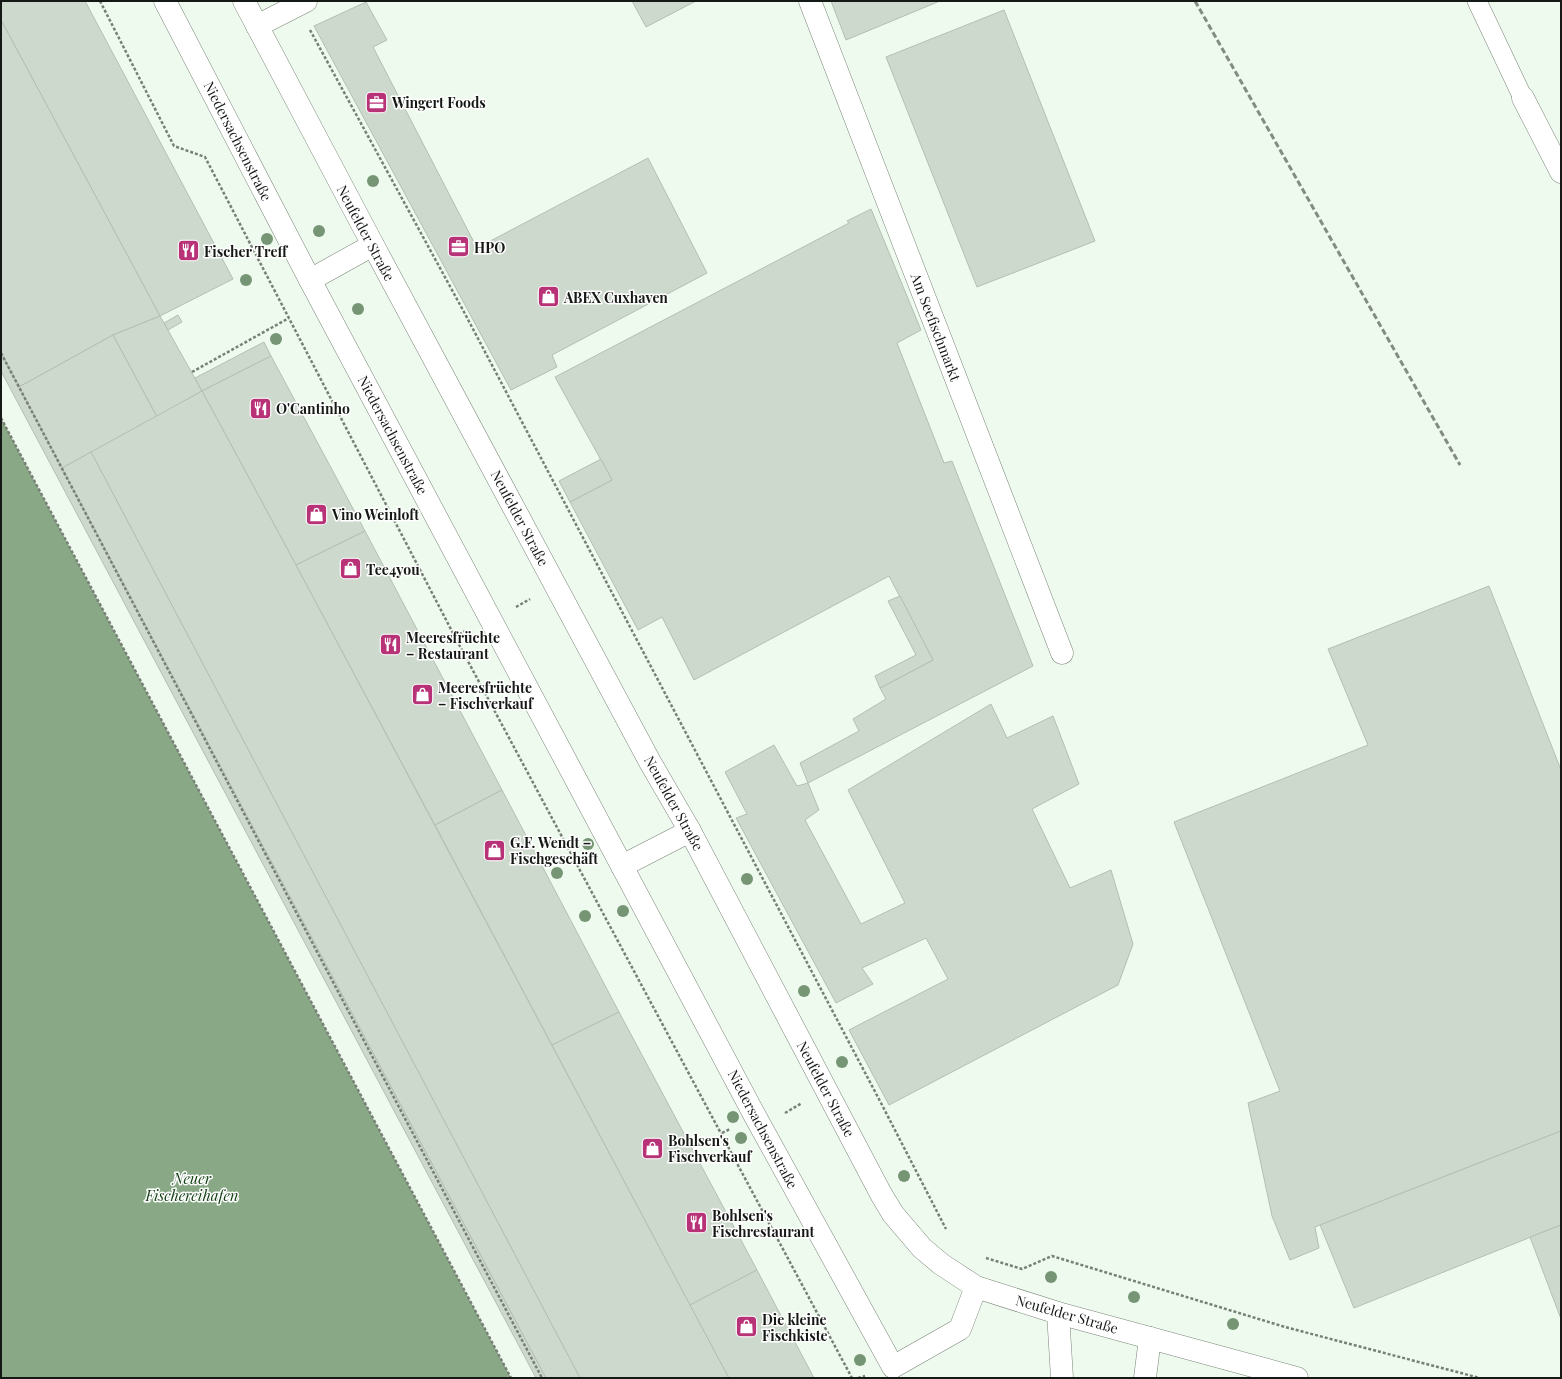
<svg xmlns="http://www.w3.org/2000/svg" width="1562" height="1379" font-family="'Playfair Display',serif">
<rect width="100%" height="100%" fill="#eefaed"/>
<!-- water -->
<polygon fill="#88a886" points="1,418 511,1378 1,1378"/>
<!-- building -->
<g fill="#ced9cd" stroke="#b4bfb3">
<polygon points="1,1 85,1 233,279 160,316 1,20"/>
<polygon points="632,1 696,1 646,27"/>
<polygon points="831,1 940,1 846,40"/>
<polygon points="366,2 387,40 373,47 477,248 648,158 707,273 552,355 557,367 511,390 314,26"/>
<polygon points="1004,10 1095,241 977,287 886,57"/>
<polygon points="1,20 160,316 113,335 19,387 1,353"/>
<polygon points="871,209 921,330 897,343 944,463 952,461 1033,666 808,783 800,763 859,731 853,719 886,699 880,688 933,660 889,576 694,680 662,617 638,630 570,502 612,480 555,377 849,223 847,221"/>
<polygon points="178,315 182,322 168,330 164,323"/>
<polygon points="160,316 202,391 157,417 113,335"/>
<polygon points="113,335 157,417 62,468 19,387"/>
<polygon points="264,342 271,356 202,391 195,378"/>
<polygon points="1,353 62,468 546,1378 536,1378 1,371"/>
<polygon points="271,356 365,531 296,565 202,391"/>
<polygon points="202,391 296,565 729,1378 580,1378 91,452"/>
<polygon points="91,452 580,1378 546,1378 62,468"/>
<polygon points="601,459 612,480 570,502 559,481"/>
<polygon points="365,531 502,790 435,825 296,565"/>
<polygon points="1489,586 1561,770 1561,1131 1320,1225 1315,1227 1319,1248 1290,1260 1272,1216 1248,1103 1280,1091 1174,822 1368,745 1328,649"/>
<polygon points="900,596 933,660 880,688 875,676 916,655 888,601"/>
<polygon points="991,704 1007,738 1053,716 1079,784 1032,809 1070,888 1111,870 1133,944 1118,985 889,1105 849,1030 948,979 926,938 862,968 873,984 836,1003 736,818 747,814 725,772 774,745 797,786 808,783 819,810 805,820 861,924 905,903 848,790"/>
<polygon points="502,790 619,1012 552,1045 435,825"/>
<polygon points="619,1012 757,1270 690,1305 552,1045"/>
<polygon points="1561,1131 1561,1225 1354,1308 1320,1225"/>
<polygon points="1561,1225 1561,1319 1530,1237"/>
<polygon points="757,1270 778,1310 814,1378 729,1378 690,1305"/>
</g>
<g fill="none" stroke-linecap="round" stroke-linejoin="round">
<defs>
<polyline id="service" points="1477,1 1523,98"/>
<g id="minor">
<polyline points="165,1 310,280 755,1116 893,1367 960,1329 976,1287"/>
<polyline points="810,1 1062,653"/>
<polyline points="257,26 306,1"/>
<polyline points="1523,98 1561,172"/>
<polyline points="310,280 373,245"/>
<polyline points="622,866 690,831"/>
<polyline points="1058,1313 1062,1378"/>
<polyline points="1145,1378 1150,1338"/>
</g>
<polyline id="tertiary" points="244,1 373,245 650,762 690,831 881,1194 893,1214 922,1248 941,1264 976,1287 1058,1313 1297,1378"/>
</defs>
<!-- service casing -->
<use href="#service" stroke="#7c867b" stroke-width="20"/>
<!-- minor casing -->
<use href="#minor" stroke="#7c867b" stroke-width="23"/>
<!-- tertiary casing -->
<use href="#tertiary" stroke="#7c867b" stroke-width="23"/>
<!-- path -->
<g stroke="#787f77" stroke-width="2.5" stroke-dasharray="3 2" stroke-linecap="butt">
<polyline points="100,1 174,146 205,157 455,637 852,1378"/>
<polyline points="310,30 464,312 881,1103 946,1229"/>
<polyline points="1,353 542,1378"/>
<polyline points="192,372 289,318"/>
<polyline points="1,418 511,1378"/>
<polyline points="516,607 530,599"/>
<polyline points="455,637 465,631"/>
<polyline points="785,1113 802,1103"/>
<polyline points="722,1133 730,1129"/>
<polyline points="986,1258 1022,1269 1052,1256 1285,1327 1480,1378"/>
<polyline points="858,1378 865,1376"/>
</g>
<!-- service -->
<use href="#service" stroke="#fff" stroke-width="19"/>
<!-- minor -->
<use href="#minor" stroke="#fff" stroke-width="22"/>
<!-- tertiary -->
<use href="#tertiary" stroke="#fff" stroke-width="22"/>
<!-- rail -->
<polyline stroke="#838b83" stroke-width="3" stroke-dasharray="6 3" stroke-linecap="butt" points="1195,1 1460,465"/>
</g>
<!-- trees -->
<g fill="#759575">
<circle cx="373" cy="181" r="6"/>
<circle cx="319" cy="231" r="6"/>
<circle cx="267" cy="239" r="6"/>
<circle cx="246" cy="280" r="6"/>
<circle cx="358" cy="309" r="6"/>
<circle cx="276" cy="339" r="6"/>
<circle cx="588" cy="844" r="6"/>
<circle cx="557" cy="873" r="6"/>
<circle cx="747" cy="879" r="6"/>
<circle cx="623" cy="911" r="6"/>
<circle cx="585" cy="916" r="6"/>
<circle cx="804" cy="991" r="6"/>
<circle cx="842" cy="1062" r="6"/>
<circle cx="733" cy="1117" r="6"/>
<circle cx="741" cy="1138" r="6"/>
<circle cx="904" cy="1176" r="6"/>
<circle cx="1051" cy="1277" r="6"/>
<circle cx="1134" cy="1297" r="6"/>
<circle cx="1233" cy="1324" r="6"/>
<circle cx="860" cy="1360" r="6"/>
</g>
<!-- icons -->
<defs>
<symbol id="office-square" viewBox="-11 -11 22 22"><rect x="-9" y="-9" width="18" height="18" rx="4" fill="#b83277" stroke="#fff"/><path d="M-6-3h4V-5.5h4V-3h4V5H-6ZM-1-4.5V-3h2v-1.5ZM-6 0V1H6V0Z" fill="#fff"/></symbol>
<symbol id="restaurant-square" viewBox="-11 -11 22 22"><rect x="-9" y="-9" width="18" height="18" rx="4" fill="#b83277" stroke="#fff"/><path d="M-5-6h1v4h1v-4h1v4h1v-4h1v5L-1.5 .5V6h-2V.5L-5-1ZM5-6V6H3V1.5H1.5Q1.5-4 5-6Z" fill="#fff"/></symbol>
<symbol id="shop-square" viewBox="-11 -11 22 22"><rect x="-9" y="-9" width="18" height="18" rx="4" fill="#b83277" stroke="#fff"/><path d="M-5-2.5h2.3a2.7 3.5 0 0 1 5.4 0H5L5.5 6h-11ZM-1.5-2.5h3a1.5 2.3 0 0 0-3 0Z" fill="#fff"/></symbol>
</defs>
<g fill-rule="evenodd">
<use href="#office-square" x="364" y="90" width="25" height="25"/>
<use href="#office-square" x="446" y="234" width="25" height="25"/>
<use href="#restaurant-square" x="176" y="238" width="25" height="25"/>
<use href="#shop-square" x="536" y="284" width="25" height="25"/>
<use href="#restaurant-square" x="248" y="396" width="25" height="25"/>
<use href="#shop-square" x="304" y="502" width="25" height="25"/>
<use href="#shop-square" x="338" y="556" width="25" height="25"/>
<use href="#restaurant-square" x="378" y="632" width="25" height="25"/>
<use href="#shop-square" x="410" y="682" width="25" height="25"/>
<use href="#shop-square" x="482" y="838" width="25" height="25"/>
<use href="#shop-square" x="640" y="1136" width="25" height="25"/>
<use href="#restaurant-square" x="684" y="1210" width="25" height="25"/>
<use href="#shop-square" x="734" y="1314" width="25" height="25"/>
</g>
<g text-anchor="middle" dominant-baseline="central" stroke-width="3" stroke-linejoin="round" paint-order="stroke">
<!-- poi labels -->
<g font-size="14" font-weight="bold" fill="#151915" stroke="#fff" text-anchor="start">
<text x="392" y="102">Wingert Foods</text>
<text x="474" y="247">HPO</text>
<text x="204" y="251">Fischer Treff</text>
<text x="564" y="297">ABEX Cuxhaven</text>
<text x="276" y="408">O'Cantinho</text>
<text x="332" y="514">Vino Weinloft</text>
<text x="366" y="569">Tee4you</text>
<text x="406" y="637">Meeresfrüchte<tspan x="406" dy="16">– Restaurant</tspan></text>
<text x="438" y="687">Meeresfrüchte<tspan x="438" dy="16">– Fischverkauf</tspan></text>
<text x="510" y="842">G.F. Wendt –<tspan x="510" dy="16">Fischgeschäft</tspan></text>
<text x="668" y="1140">Bohlsen's<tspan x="668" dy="16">Fischverkauf</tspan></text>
<text x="712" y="1215">Bohlsen's<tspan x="712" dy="16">Fischrestaurant</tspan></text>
<text x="762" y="1319">Die kleine<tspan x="762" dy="16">Fischkiste</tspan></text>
</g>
<!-- street labels -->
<g font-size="14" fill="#151915" stroke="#fff">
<text transform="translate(238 141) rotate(63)">Niedersachsenstraße</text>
<text transform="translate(366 233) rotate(62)">Neufelder Straße</text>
<text transform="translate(936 327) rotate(69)">Am Seefischmarkt</text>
<text transform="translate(393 435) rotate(62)">Niedersachsenstraße</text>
<text transform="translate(520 518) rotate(62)">Neufelder Straße</text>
<text transform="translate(674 803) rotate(61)">Neufelder Straße</text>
<text transform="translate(826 1089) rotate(62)">Neufelder Straße</text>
<text transform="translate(763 1129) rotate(62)">Niedersachsenstraße</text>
<text transform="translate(1067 1314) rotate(16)">Neufelder Straße</text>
</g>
<!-- water labels -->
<g font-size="15" font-style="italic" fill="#0e3e0f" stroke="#fff">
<text x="192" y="1178">Neuer<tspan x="192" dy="17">Fischereihafen</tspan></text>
</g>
</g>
<!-- border -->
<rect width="1562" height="1379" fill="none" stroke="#151915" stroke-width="4"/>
</svg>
